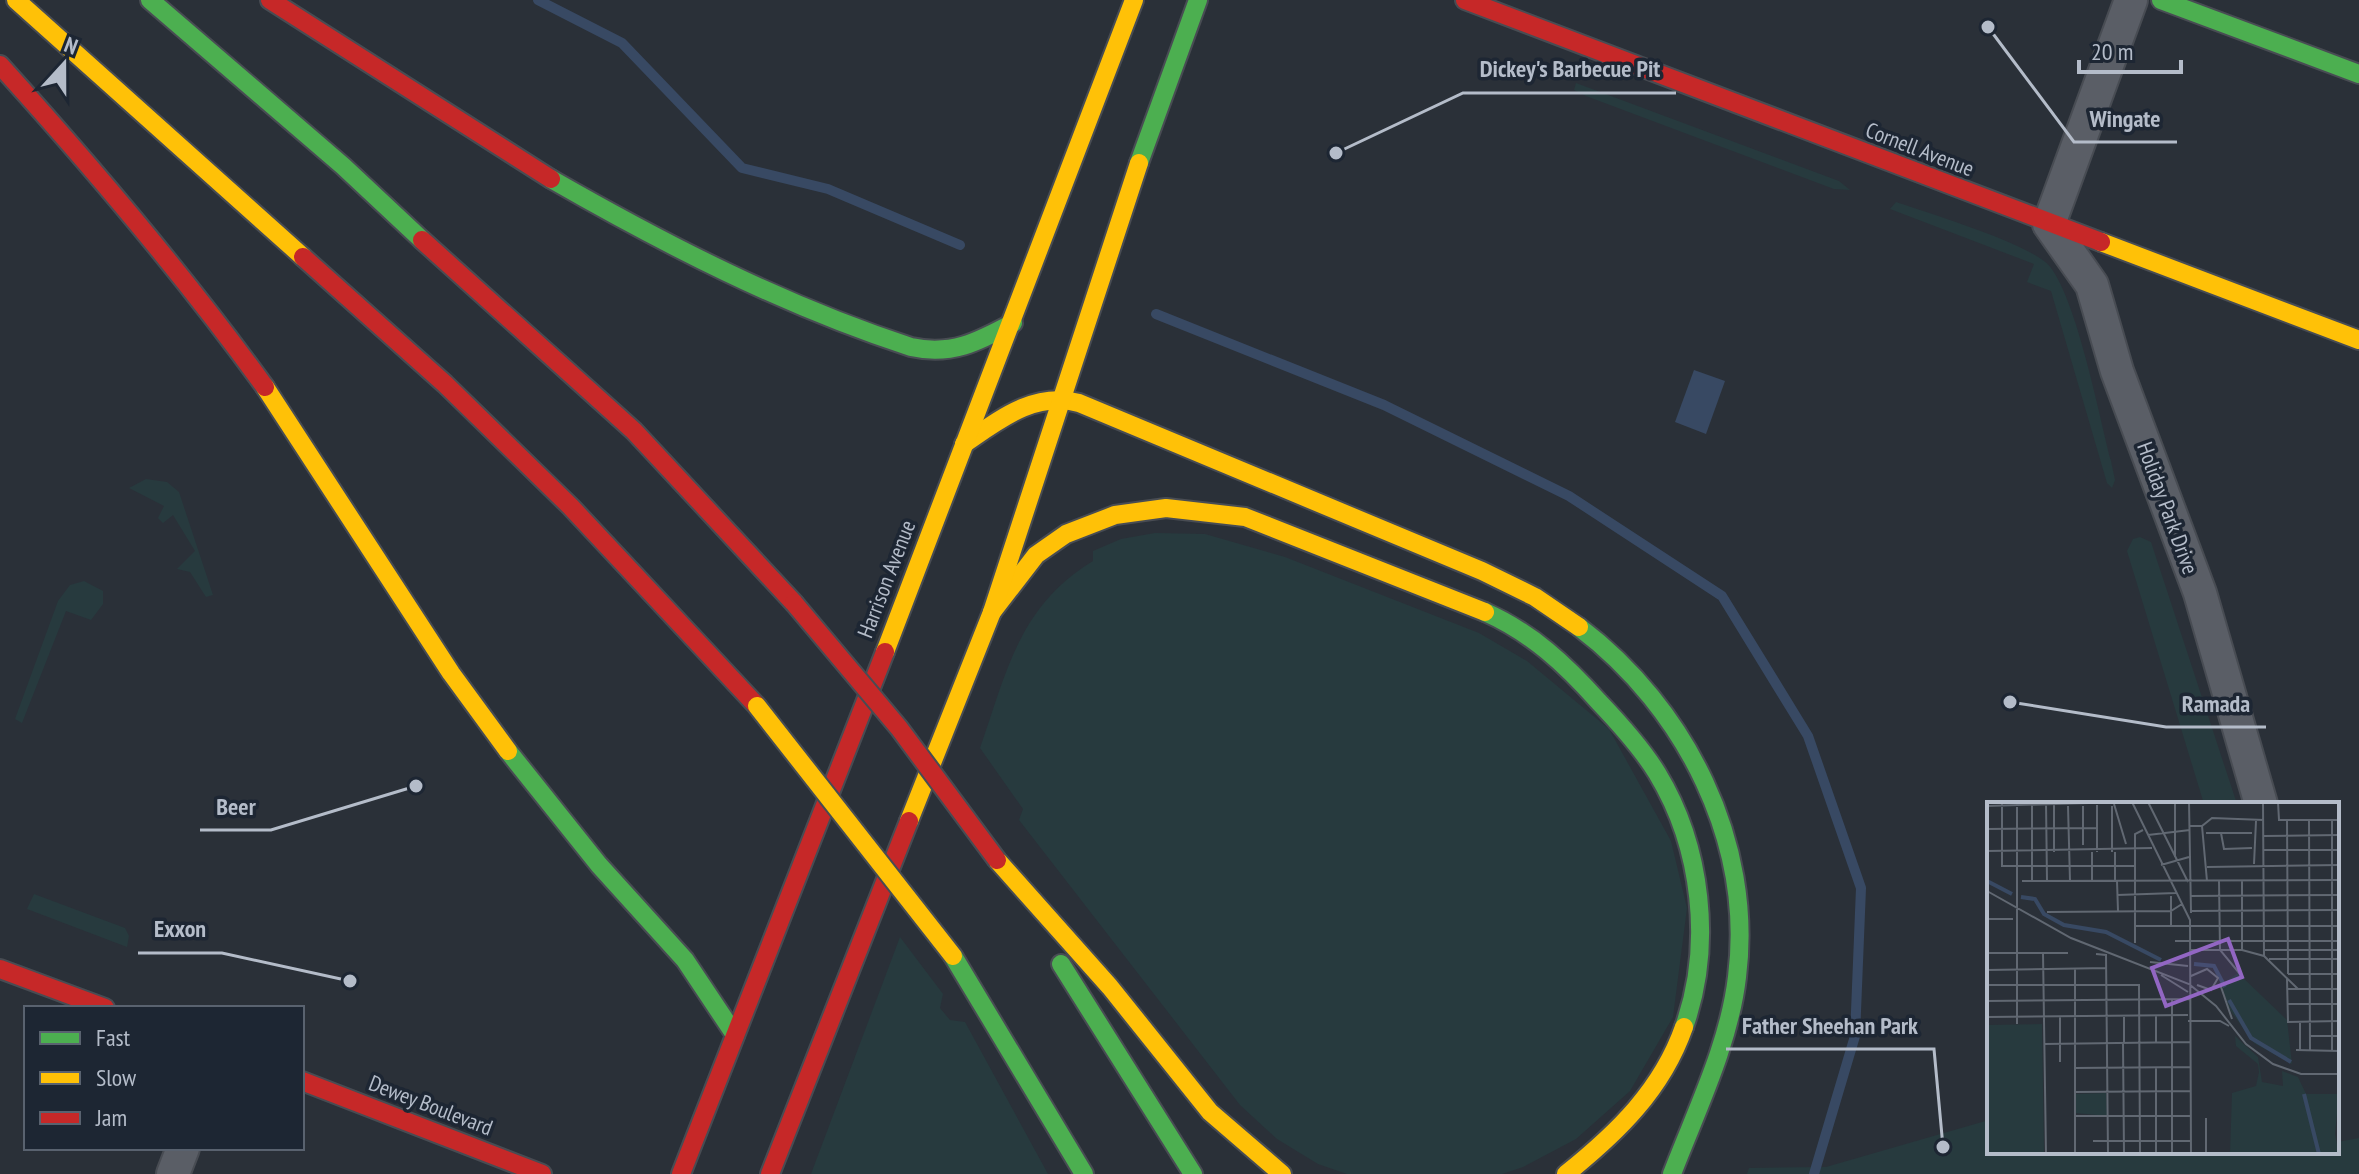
<svg xmlns="http://www.w3.org/2000/svg" width="2359" height="1174" font-family="'PT Sans Narrow',sans-serif">
<rect width="100%" height="100%" fill="#2a3038"/>
<!-- green -->
<g fill="#273a3e">
<polygon points="1576,83 1839,181 1850,190 1834,189 1586,96 1574,90"/>
<path d="M1896,202C1934,215 2014,239 2044,261C2074,282 2100,421 2111,461L2115,480L2112,488L2107,483L2051,291L2027,282L2034,264L1890,209Z"/>
<polygon points="146,479 167,482 179,492 213,595 206,597 190,572 177,569 195,551 173,515 163,523 158,518 164,506 129,488"/>
<path d="M1155,533L1205,534L1285,557L1479,633L1527,661L1609,729L1671,841L1687,908L1673,1017L1630,1091L1576,1139L1523,1167L1502,1174H1347L1318,1164L1277,1139L1240,1105L1019,820L1023,809L980,748C1007,671 1019,606 1093,561V551L1121,539Z"/>
<polygon points="2140,537 2151,542 2237,804 2204,804 2127,551 2133,539"/>
<polygon points="84,581 103,591 103,604 91,620 66,611 22,723 15,719 58,601 70,585"/>
<polygon points="34,894 125,928 129,936 127,947 27,909"/>
<polygon points="900,937 943,994 940,1008 950,1020 965,1022 1048,1174 811,1174"/>
<polygon points="1989,1120 1989,1152 2337,1152 2337,1142 2359,1138 2359,1174 1747,1174 1749,1168 1826,1167"/>
</g>
<!-- water -->
<polygon fill="#384963" points="1694,370 1725,381 1706,434 1675,422"/>
<g fill="none" stroke-linecap="round" stroke-linejoin="round">
<!-- stream -->
<g stroke="#384963" stroke-width="10">
<polyline points="538,0 622,43 742,168 828,189 960,245"/>
<polyline points="1156,314 1384,405 1569,496 1722,596 1808,736 1861,888 1855,1036 1814,1174"/>
</g>
<defs>
<g id="street">
<polyline points="2131,0 2049,224 2092,285 2117,371 2200,593 2261,804"/>
<polyline points="173,1174 183,1148"/>
</g>
<g id="fast">
<polyline points="150,0 343,166 422,240"/>
<polyline points="2161,0 2359,74"/>
<polyline points="1139,163 1198,0"/>
<path d="M551,179C666,245 785,306 911,347C951,356 978,342 1013,323"/>
<path d="M1485,612C1532,633 1565,664 1599,702C1620,724 1641,747 1657,773C1702,847 1713,946 1684,1027"/>
<path d="M1579,627C1686,708 1754,843 1737,977C1729,1045 1696,1111 1672,1174"/>
<polyline points="508,751 599,865 685,960 735,1035"/>
<polyline points="953,956 1084,1174"/>
<polyline points="1061,964 1193,1174"/>
</g>
<g id="slow">
<polyline points="16,0 303,257"/>
<polyline points="2101,242 2359,340"/>
<polyline points="265,387 451,673 508,751"/>
<path d="M964,444C999,420 1034,391 1079,403L1482,571L1535,597L1579,627"/>
<polyline points="992,612 1036,555 1066,534 1115,515 1166,508 1245,517 1485,612"/>
<polyline points="885,652 1134,0"/>
<polyline points="909,821 992,612 1139,163"/>
<polyline points="997,860 1110,987 1210,1112 1282,1174"/>
<path d="M1566,1174C1617,1133 1662,1090 1684,1027"/>
</g>
<g id="jam">
<polyline points="270,0 551,179"/>
<polyline points="1465,0 2101,242"/>
<path d="M0,65C94,169 183,274 265,387"/>
<polyline points="422,240 634,431 794,603"/>
<polyline points="303,257 445,384 571,507 757,706"/>
<polyline points="0,969 105,1008"/>
<polyline points="302,1081 542,1174"/>
<polyline points="681,1174 885,652"/>
<polyline points="770,1174 909,821"/>
</g>
</defs>
<!-- street casing -->
<use href="#street" stroke="#484c53" stroke-width="36"/>
<!-- fast casing -->
<use href="#fast" stroke="#484c53" stroke-width="22"/>
<!-- slow casing -->
<use href="#slow" stroke="#484c53" stroke-width="22"/>
<!-- jam casing -->
<use href="#jam" stroke="#484c53" stroke-width="22"/>
<!-- street -->
<use href="#street" stroke="#5a5e66" stroke-width="32"/>
<!-- fast -->
<use href="#fast" stroke="#4caf50" stroke-width="18"/>
<!-- slow -->
<use href="#slow" stroke="#ffc107" stroke-width="18"/>
<!-- jam -->
<use href="#jam" stroke="#c62828" stroke-width="18"/>
<defs>
<polyline id="slow-bridge" points="757,706 953,956"/>
<polyline id="jam-bridge" points="794,603 899,728 997,860"/>
</defs>
<!-- slow-bridge casing -->
<use href="#slow-bridge" stroke="#474c53" stroke-width="22" stroke-linecap="butt"/>
<!-- jam-bridge casing -->
<use href="#jam-bridge" stroke="#474c53" stroke-width="22" stroke-linecap="butt"/>
<!-- slow-bridge -->
<use href="#slow-bridge" stroke="#ffc107" stroke-width="18"/>
<!-- jam-bridge -->
<use href="#jam-bridge" stroke="#c62828" stroke-width="18"/>
</g>
<g text-anchor="middle" dominant-baseline="central" stroke-width="7" stroke-linejoin="round" paint-order="stroke">
<!-- street labels -->
<g font-size="22" fill="#b4bcc9" stroke="#1d2633">
<text transform="translate(1920 149) rotate(21)">Cornell Avenue</text>
<text transform="translate(2168 508) rotate(70)">Holiday Park Drive</text>
<text transform="translate(886 579) rotate(-69)">Harrison Avenue</text>
<text transform="translate(431 1105) rotate(21)">Dewey Boulevard</text>
</g>
</g>
<!-- overview -->
<g transform="translate(1987 802)">
<rect width="352" height="352" fill="#2a3038"/>
<path d="M251,171L300,218L305,262L267,241L240,204L235,182ZM55,222L57,352H0V223ZM248,234L271,255L275,280L296,284L295,269L311,275L319,292H352L348,332L352,352H243L245,291L269,284L272,270L271,262L249,244ZM119,291L120,314L89,311V292Z" fill="#273a3e"/>
<path fill="none" stroke="#384963" stroke-width="4" d="M0,79L25,92M34,95L48,97L57,112L77,123L119,130L174,158M207,162L227,164L238,185M242,198L264,236L304,260M317,292L332,352"/>
<path fill="none" stroke="#616872" stroke-width="2" d="M15,0V64H148M30,0V222M59,0L60,79M67,0V50M145,0L203,118L204,352M161,0L201,80M188,0V55M202,0L204,111M276,0L277,154M291,0L292,18H352M127,2L139,42M0,4L134,0M81,4L83,79M125,4V50M300,18L301,172M322,18L323,248M345,18V248M203,24H215L225,16L277,18M215,24L220,79M0,27L110,26M219,31H265M234,31L237,47L265,46M161,33L203,28M277,34L352,33M96,43V4M277,48H352M0,49L165,46M0,49L1,0M105,50V79M110,50V3M267,62L269,19M174,63L202,55M220,65L352,63M255,78V148M35,79L352,78M45,79V0M128,79V50M130,79L131,109M232,79L233,148L253,172M0,89L84,136L202,182L229,204L259,242L286,262L314,272H352M130,93L189,91M203,94L352,93M204,109L352,108M60,110L184,109L195,102M0,117H26M148,124H352M184,124V94M188,139H352M148,141V32L156,28M203,148H255L277,154L311,187M278,148H352M0,151H81M56,151L59,352M109,152L119,153L121,352M282,157H352M0,159L1,221M163,160L201,164M88,167V352M0,168L120,166M301,172H352M174,173L201,190M204,174L220,167L231,176L224,188L210,183M300,177L301,220L352,219M233,182L245,217M0,183H152L153,352M300,187H352M185,197V352M0,199L203,197M300,202H352M73,214V260M0,215L201,213M201,219H233L242,224M313,219V248M323,234H352M136,241L137,352M137,241V214M169,241V214M57,242L204,240M309,248L352,249M169,265V352M88,266L203,265M88,290L204,289M88,314H204M219,316V352M106,339H204"/>
<path fill="#9266c3" fill-opacity="0.15" stroke="#9266c3" stroke-width="4" d="M241,137L255,175L179,204L165,166Z"/>
<rect width="352" height="352" fill="none" stroke="#b4bcc9" stroke-width="4"/>
</g>
<!-- callouts -->
<path fill="none" stroke="#b4bcc9" stroke-width="3" d="M1336 153L1463 93H1676M1988 27L2074 142H2177M2010 702L2166 727H2266M416 786L271 830H200M350 981L222 953H138M1943 1147L1934 1049H1726"/>
<g fill="#b4bcc9" stroke="#1d2633" stroke-width="3">
<circle cx="1336" cy="153" r="8"/>
<circle cx="1988" cy="27" r="8"/>
<circle cx="2010" cy="702" r="8"/>
<circle cx="416" cy="786" r="8"/>
<circle cx="350" cy="981" r="8"/>
<circle cx="1943" cy="1147" r="8"/>
</g>
<g font-size="24" text-anchor="middle" font-weight="bold" fill="#b4bcc9" stroke="#1d2633" stroke-width="7" stroke-linejoin="round" paint-order="stroke">
<text x="1570" y="77">Dickey's Barbecue Pit</text>
<text x="2125" y="127">Wingate</text>
<text x="2216" y="712">Ramada</text>
<text x="236" y="815">Beer</text>
<text x="180" y="937">Exxon</text>
<text x="1830" y="1034">Father Sheehan Park</text>
</g>
<!-- legend -->
<rect x="24" y="1006" width="280" height="144" fill="#1d2633" stroke="#59626f" stroke-width="2"/>
<rect x="40" y="1032" width="40" height="12" fill="#4caf50" stroke="#59626f" stroke-width="2"/>
<text x="96" y="1046" font-size="24" fill="#b4bcc9">Fast</text>
<rect x="40" y="1072" width="40" height="12" fill="#ffc107" stroke="#59626f" stroke-width="2"/>
<text x="96" y="1086" font-size="24" fill="#b4bcc9">Slow</text>
<rect x="40" y="1112" width="40" height="12" fill="#c62828" stroke="#59626f" stroke-width="2"/>
<text x="96" y="1126" font-size="24" fill="#b4bcc9">Jam</text>
<!-- north arrow -->
<g transform="translate(64 64) rotate(21)" stroke="#1d2633" stroke-width="6" paint-order="stroke">
<path d="M0-6L14 30L0 20L-14 30Z" fill="#b4bcc9"/>
<text y="-12" font-size="22" font-weight="bold" text-anchor="middle" fill="#b4bcc9">N</text>
</g>
<!-- scale -->
<path d="M2079 60v12h102v-12" fill="none" stroke="#b4bcc9" stroke-width="4"/>
<text x="2091" y="60" font-size="24" fill="#b4bcc9" stroke="#1d2633" stroke-width="6" paint-order="stroke">20 m</text>
</svg>
